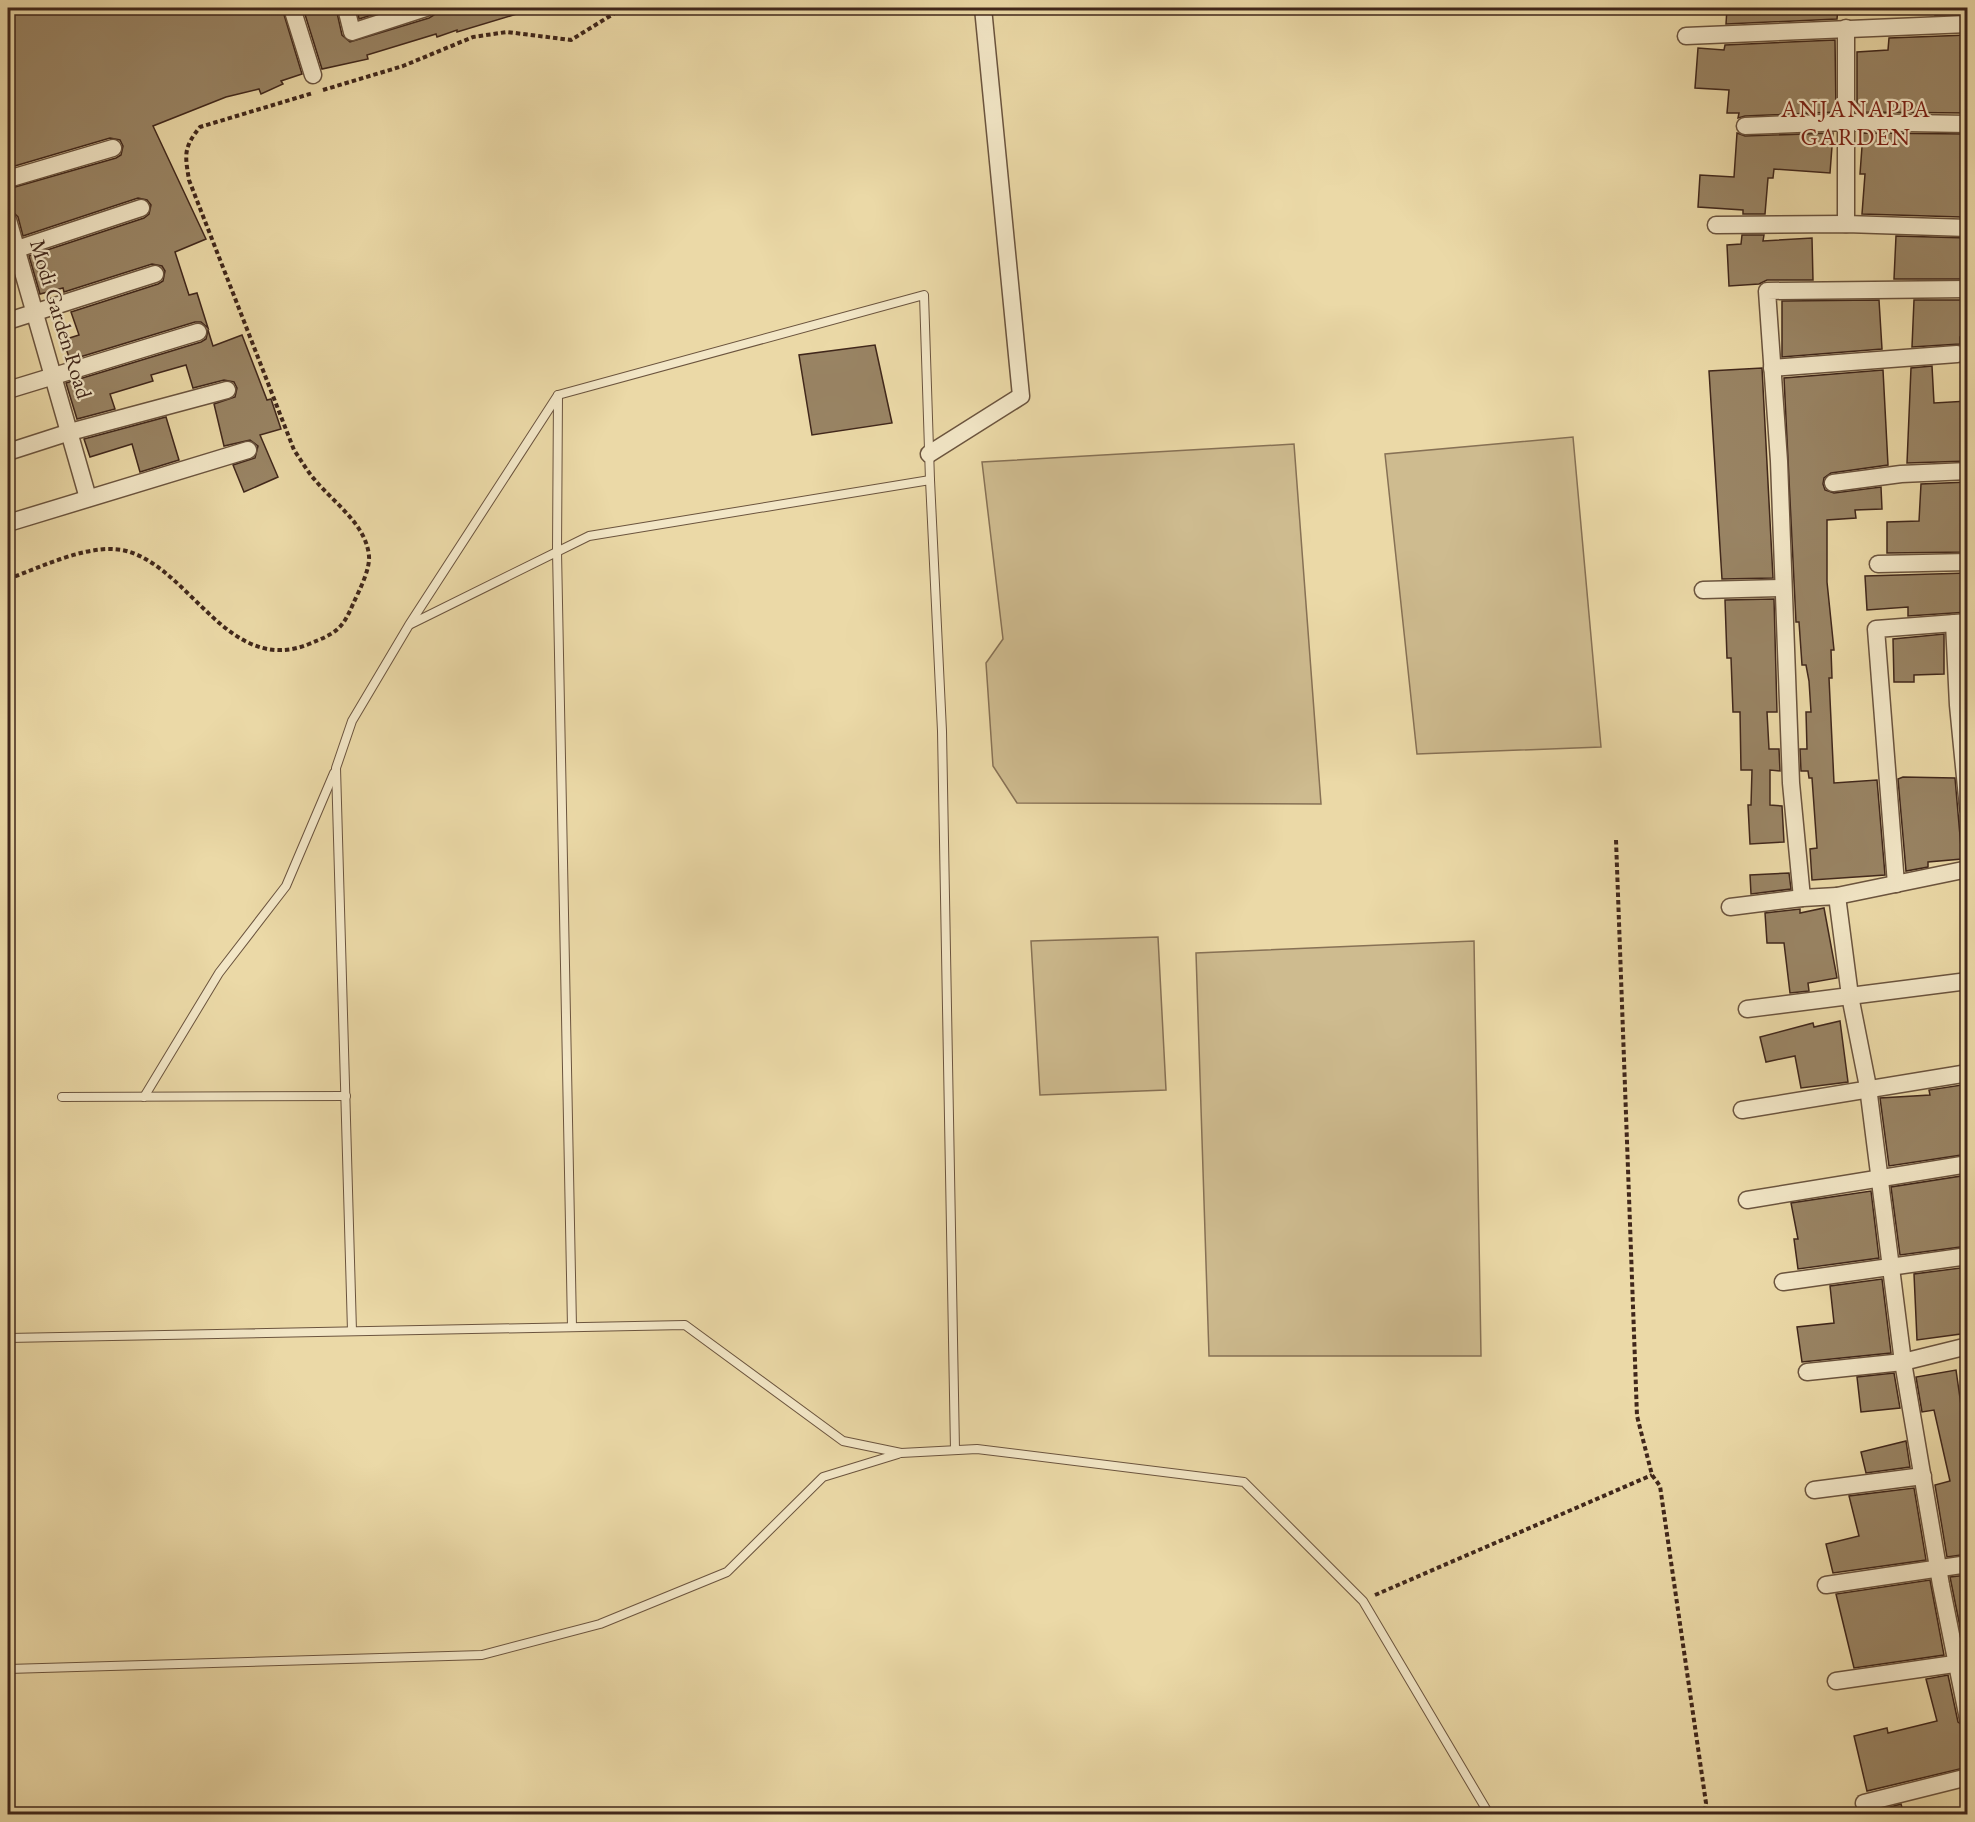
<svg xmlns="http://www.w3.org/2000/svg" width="1975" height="1822" font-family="'EB Garamond',serif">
<rect width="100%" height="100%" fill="#ebd9a7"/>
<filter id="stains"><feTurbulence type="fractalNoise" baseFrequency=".00333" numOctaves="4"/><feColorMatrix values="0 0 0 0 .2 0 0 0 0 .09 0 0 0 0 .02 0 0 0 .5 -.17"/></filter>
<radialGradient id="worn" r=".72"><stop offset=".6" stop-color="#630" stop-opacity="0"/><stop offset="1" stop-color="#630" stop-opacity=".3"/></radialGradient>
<!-- green -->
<g fill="#cebb8f" stroke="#877155" stroke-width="1.5">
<polygon points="1573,437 1601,747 1417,754 1385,454"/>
<polygon points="1294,444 1321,804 1017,803 993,766 986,663 1003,639 982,462"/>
<polygon points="1158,937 1166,1090 1040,1095 1031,941"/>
<polygon points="1474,941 1481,1356 1209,1356 1196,953"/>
</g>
<!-- building -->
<g fill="#998464" stroke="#40271b" stroke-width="1.5">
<polygon points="8,8 233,8 234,13 255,8 282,8 302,74 281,81 283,84 261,94 259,89 226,97 153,126 206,239 175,252 189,295 197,293 208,328 201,322 195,322 70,360 63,340 79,335 71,312 158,284 163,281 165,271 162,266 152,264 64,292 63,288 40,294 29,256 144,218 149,214 151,205 147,200 138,198 23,236 18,217 12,211 8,189 116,158 121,155 123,146 120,140 110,138 8,168"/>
<polygon points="303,8 336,8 342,35 350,42 429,18 434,15 436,8 520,8 520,13 457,32 457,30 437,37 436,34 367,55 368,59 322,69"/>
<polygon points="357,8 394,8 359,19"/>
<polygon points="1727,8 1838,8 1837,19 1726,24"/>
<polygon points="1935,8 1968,8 1968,14 1935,15"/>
<polygon points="1968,35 1968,113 1857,112 1857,52 1888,50 1889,38"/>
<polygon points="1835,40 1836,112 1745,116 1738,118 1739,113 1727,113 1729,90 1695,88 1698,48 1724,50 1725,45"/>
<polygon points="1737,133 1745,136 1833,133 1830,173 1774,169 1773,178 1768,178 1765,214 1743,214 1743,210 1698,207 1700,175 1734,177"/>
<polygon points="1863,133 1968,134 1968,178 1964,178 1961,217 1862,214 1865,174 1860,174"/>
<polygon points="1742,235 1764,235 1763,241 1812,238 1813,280 1767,280 1759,284 1729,286 1727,245 1741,244"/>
<polygon points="1896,236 1968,238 1968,279 1894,279"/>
<polygon points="1879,300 1882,349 1782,357 1782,301"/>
<polygon points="1914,300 1968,300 1968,337 1960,337 1960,344 1912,347"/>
<polygon points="208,330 213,346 242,335 267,400 271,399 281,429 260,435 278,477 244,492 233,465 255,458 258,446 250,440 224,446 214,404 235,397 237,388 234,382 224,380 193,388 186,365 151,375 153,381 110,394 115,409 77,419 66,383 201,342 206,339"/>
<polygon points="875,345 892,423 812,435 799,355"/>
<polygon points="1932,366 1934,403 1968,401 1968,461 1907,463 1911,368"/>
<polygon points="1762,368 1773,578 1722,579 1709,371"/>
<polygon points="1883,370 1888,465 1831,473 1824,478 1823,484 1825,490 1834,493 1881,487 1882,509 1855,510 1856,518 1827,520 1827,582 1834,650 1831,650 1832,678 1829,678 1834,783 1877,780 1885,875 1812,880 1810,849 1817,848 1812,778 1809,778 1808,771 1801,771 1800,749 1807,749 1806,712 1811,712 1809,681 1806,665 1802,665 1799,622 1796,622 1784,378"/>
<polygon points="166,417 179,460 140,472 132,444 90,457 84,439"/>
<polygon points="1968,482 1968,552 1887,553 1887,522 1919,521 1921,484"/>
<polygon points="1968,573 1968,612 1908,616 1908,607 1867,610 1865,576"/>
<polygon points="1774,599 1777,712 1767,712 1769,749 1779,749 1780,771 1770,770 1770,805 1782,806 1784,842 1750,844 1748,805 1751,805 1752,770 1741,770 1740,712 1733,712 1731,658 1727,658 1725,600"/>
<polygon points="1944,634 1944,674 1914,675 1914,682 1894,682 1893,639"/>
<polygon points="1903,777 1955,778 1962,859 1928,862 1928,867 1906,871 1898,779"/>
<polygon points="1789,873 1791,889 1751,894 1750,875"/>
<polygon points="1824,908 1837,978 1808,983 1809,991 1790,993 1784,943 1767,943 1765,913 1800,909 1800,913"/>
<polygon points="1840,1021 1848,1082 1801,1088 1795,1056 1766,1062 1760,1037 1813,1023 1814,1027"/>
<polygon points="1968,1084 1968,1154 1889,1166 1880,1098 1930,1095 1929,1090"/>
<polygon points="1968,1175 1968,1246 1900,1255 1891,1187"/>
<polygon points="1871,1191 1879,1258 1798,1269 1794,1239 1798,1239 1791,1203"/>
<polygon points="1968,1267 1968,1333 1917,1340 1914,1274"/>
<polygon points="1882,1279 1891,1353 1802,1362 1797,1327 1834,1323 1830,1286"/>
<polygon points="1956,1370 1962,1412 1968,1411 1968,1554 1947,1557 1935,1485 1950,1481 1934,1410 1922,1412 1916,1377"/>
<polygon points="1894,1373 1900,1408 1861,1412 1857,1377"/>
<polygon points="1906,1441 1910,1467 1866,1473 1861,1452"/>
<polygon points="1914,1488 1926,1560 1833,1573 1826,1544 1859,1536 1849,1496"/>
<polygon points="1968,1575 1968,1652 1965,1652 1950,1577"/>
<polygon points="1930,1580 1944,1655 1854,1668 1836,1594"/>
<polygon points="1948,1675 1958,1722 1968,1729 1968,1767 1867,1791 1854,1736 1887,1728 1888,1733 1937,1721 1926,1679"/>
<polygon points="1901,1804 1904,1815 1872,1815 1872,1812"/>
</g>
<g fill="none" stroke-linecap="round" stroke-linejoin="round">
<defs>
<g id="service">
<polyline points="558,395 557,551 572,1327"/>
<polyline points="411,624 589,536 930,480 942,731 955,1450"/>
<polyline points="62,1097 346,1096"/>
<polyline points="144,1097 219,973 286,886 334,773"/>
<polyline points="352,1331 336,768 352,721 409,625 558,395 924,295 930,480"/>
<polyline points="8,1338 685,1325 843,1441 901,1453 977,1449 1244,1482 1363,1601 1489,1814"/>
<polyline points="8,1669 482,1655 600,1624 727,1572 823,1477 898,1454"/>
</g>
<g id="minor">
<polyline points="292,8 313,75"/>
<polyline points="346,8 352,32 426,8"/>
<polyline points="1686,36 1968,24"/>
<polyline points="1745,126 1847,122 1968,124"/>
<polyline points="8,179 113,148"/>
<polyline points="8,220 88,498"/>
<polyline points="1846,224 1846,28"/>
<polyline points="1716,225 1846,224 1968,228"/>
<polyline points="8,252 141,208"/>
<polyline points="1968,289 1767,291 1779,461 1791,783 1802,898 1837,896 1850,996 1868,1087 1903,1362 1941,1585 1968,1719"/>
<polyline points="8,321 155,274"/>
<polyline points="1772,368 1957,354"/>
<polyline points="8,390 198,332"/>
<polyline points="8,452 70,432 227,390"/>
<polyline points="929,454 1021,396 983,8"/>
<polyline points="1833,483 1901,474 1968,471"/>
<polyline points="8,523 248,450"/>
<polyline points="1878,564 1968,562"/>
<polyline points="1703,590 1782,588"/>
<polyline points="1954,623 1958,705 1968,808"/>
<polyline points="1896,884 1876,629 1968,622"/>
<polyline points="1837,896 1968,869"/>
<polyline points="1730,907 1802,898"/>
<polyline points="1747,1009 1968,981"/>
<polyline points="1742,1110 1968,1073"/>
<polyline points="1747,1200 1968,1164"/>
<polyline points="1783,1282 1968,1256"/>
<polyline points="1807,1372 1903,1362 1968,1346"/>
<polyline points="1814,1490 1923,1476"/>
<polyline points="1826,1585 1968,1564"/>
<polyline points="1836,1681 1968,1662"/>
<polyline points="1864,1803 1968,1777"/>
</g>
</defs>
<!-- service casing -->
<use href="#service" stroke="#6b543e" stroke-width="10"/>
<!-- minor casing -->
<use href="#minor" stroke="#6b543e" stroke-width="19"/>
<!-- path -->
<g stroke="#40271b" stroke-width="4" stroke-dasharray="4.5 3" stroke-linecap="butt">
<polyline points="323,90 403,66 473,37 507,32 571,40 623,8"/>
<path d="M8,579C42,567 94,540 130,552C193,573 230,676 309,644C336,633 342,630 353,604C359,591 370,570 369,556C366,524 334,503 315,480C307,471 301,460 294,450L189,180C185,155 183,148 200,127L313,93"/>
<polyline points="1616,840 1637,1416 1652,1475 1660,1486 1706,1803 1704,1814"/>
<polyline points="1375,1595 1652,1475"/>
</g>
<!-- service -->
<use href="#service" stroke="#f2e6c6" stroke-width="8"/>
<!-- minor -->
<use href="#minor" stroke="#f2e6c6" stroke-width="16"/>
</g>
<g text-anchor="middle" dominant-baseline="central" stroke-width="4.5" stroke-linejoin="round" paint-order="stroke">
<!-- street labels -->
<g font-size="22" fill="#40271b" stroke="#f2e6c6">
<text transform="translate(61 319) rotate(73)">Modi Garden Road</text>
</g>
<!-- neighbourhood labels -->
<g font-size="24" letter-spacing="1.5" fill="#7a1f14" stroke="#f2e6c6">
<text x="1856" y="108">ANJANAPPA<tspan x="1856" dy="28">GARDEN</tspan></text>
</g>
</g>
<!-- margin -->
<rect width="1975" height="1822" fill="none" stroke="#ebd9a7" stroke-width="30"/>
<rect x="9" y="9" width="1957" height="1804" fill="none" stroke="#40271b" stroke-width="3"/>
<rect x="15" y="15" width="1945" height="1792" fill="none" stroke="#40271b" stroke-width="1.5"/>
<rect width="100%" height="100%" filter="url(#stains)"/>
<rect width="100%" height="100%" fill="url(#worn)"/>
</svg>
